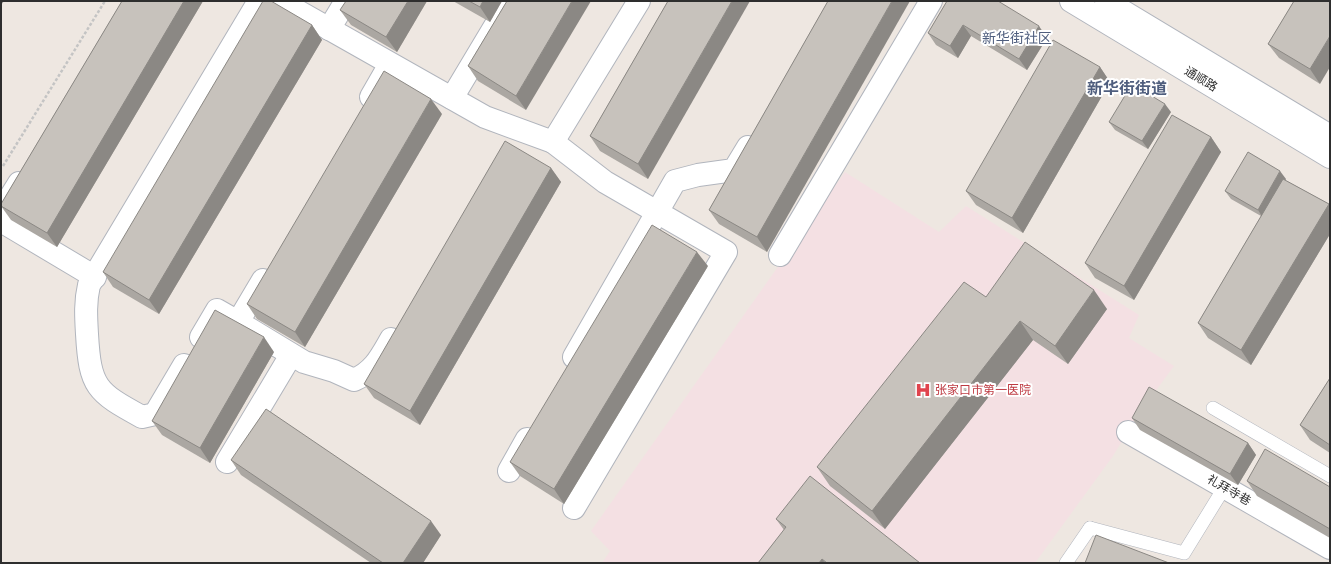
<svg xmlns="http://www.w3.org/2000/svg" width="1331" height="564" font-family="'Roboto Condensed','Noto Sans SC',sans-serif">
<rect width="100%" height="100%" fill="#eee7e1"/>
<!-- medical -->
<polygon fill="#f4e0e3" points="845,172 939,232 966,206 1139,315 1129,338 1174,366 1138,415 1113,456 1035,563 602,563 610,551 591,531"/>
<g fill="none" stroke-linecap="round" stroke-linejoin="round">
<defs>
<g id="lane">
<polyline points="1213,408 1330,476"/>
<polyline points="1090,528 1184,553 1224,488"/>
<polyline points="1066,563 1090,528"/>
</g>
<g id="street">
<polyline points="280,1 485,117 553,142 639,1"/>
<polyline points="329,29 346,1"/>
<polyline points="371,97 390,64"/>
<polyline points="452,98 510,1"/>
<polyline points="553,142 605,182 726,252 574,508"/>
<polyline points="1,212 19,183"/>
<polyline points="1,221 95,277"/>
<polyline points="780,255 931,1"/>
<path d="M238,322L304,362L334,371L354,380C374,371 380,358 391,339"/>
<polyline points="201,337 217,310 238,322 263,280"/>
<polyline points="574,357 675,181 698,175 734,170 748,147"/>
<path d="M184,365L155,414L142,417C96,392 90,387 87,334C86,317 85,302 89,285L259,1"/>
<polyline points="1128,432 1330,548"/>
<polyline points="227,462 291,355"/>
<polyline points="509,471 527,439"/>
</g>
<g id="secondary">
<polyline points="1071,1 1330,157"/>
<polyline points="1106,1 1330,136"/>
</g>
</defs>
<!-- lane casing -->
<use href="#lane" stroke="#b1b5bd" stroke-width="14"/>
<!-- street casing -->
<use href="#street" stroke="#b1b5bd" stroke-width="24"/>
<!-- secondary casing -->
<use href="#secondary" stroke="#b1b5bd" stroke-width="24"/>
<!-- path -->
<polyline stroke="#c4c4c4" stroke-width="2.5" stroke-dasharray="3 2" stroke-linecap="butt" points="3,166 105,1"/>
<!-- lane -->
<use href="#lane" stroke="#fff" stroke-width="13"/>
<!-- street -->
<use href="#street" stroke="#fff" stroke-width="22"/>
<!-- secondary -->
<use href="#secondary" stroke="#fff" stroke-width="22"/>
</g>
<!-- wall -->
<g fill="#aba7a2">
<polygon points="122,1 203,1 57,247 11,220 1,206 1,204"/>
<polygon points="427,1 397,52 351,25 340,10"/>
<polygon points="453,1 502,1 490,22"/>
<polygon points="507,1 526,110 478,81 468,66"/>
<polygon points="668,1 648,179 600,151 590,136"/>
<polygon points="828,1 767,252 719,224 709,210"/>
<polygon points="947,1 1047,38 1027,70 971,36 958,58 936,45 928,33"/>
<polygon points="1294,1 1320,84 1279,58 1268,44"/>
<polygon points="312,25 322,40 159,314 113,287 103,272"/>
<polygon points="1100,67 1110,82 1023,233 976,205 966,191"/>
<polygon points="1171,112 1148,149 1115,130 1109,122"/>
<polygon points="442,114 305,347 257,319 247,304"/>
<polygon points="1211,137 1221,152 1134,300 1095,278 1085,263"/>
<polygon points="551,168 561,182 420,425 374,398 364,384"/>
<polygon points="1286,179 1285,180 1329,204 1330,206 1330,234 1251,365 1208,338 1198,323 1261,216 1231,199 1225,191"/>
<polygon points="708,266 564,504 520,476 510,462"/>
<polygon points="986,297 1107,309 1068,364 1033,340 885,529 830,486 817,467"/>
<polygon points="274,352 210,463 162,435 152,421"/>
<polygon points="1330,378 1330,453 1310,440 1300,425"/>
<polygon points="1132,418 1248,443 1256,455 1238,485 1140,430"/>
<polygon points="231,460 441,535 423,563 371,563 241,475"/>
<polygon points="1247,481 1330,487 1330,538 1257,496"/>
<polygon points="776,519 920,563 758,563 784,530"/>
</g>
<!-- shaded-wall -->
<g fill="#8b8884">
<polygon points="1,1 4,1 1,5"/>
<polygon points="184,1 203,1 57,247 47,233"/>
<polygon points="408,1 427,1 397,52 386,37"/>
<polygon points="483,1 502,1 490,22 480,7"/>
<polygon points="572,1 591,1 526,110 516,96"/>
<polygon points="732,1 750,1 648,179 638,164"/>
<polygon points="892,1 910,1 767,252 757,237"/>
<polygon points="312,25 322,40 159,314 149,300"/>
<polygon points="963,25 971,36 958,58 950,46"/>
<polygon points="1039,26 1047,38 1027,70 1019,59"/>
<polygon points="1330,36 1330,67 1320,84 1310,69"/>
<polygon points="1100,67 1110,82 1023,233 1012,218"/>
<polygon points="431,99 442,114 305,347 295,332"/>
<polygon points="1165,104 1171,112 1148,149 1142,141"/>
<polygon points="1211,137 1221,152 1134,300 1124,286"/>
<polygon points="551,168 561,182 420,425 410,411"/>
<polygon points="1280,171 1286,179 1263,218 1258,210"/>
<polygon points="1329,204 1330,206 1330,234 1251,365 1241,350"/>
<polygon points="697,252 708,266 564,504 554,489"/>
<polygon points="1094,290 1107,309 1068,364 1055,346"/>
<polygon points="1020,321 1033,340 885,529 872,511"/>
<polygon points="264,337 274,352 210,463 200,448"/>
<polygon points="1248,443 1256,455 1238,485 1230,474"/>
<polygon points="431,521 441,535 423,563 403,563"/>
<polygon points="822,559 825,563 819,563"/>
</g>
<!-- building -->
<g fill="#c7c2bc" stroke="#8b8884">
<polygon points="122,1 184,1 47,233 1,206 1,204"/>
<polygon points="263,1 271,1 312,25 149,300 103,272"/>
<polygon points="346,1 408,1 386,37 340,10"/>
<polygon points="469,1 483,1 480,7"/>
<polygon points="507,1 572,1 516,96 468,66"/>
<polygon points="668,1 732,1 638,164 590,136"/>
<polygon points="828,1 892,1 757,237 709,210"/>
<polygon points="947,1 998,1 1039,26 1019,59 963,25 950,46 928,33"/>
<polygon points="1294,1 1330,1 1330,36 1310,69 1268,44"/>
<polygon points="1053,40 1100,67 1012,218 966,191"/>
<polygon points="384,71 431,99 295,332 247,304"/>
<polygon points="1132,84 1165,104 1142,141 1109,122"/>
<polygon points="1172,115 1211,137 1124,286 1085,263"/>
<polygon points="505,141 551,168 410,411 364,384"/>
<polygon points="1248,152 1280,171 1258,210 1225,191"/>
<polygon points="1283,179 1329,204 1241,350 1198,323"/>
<polygon points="652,225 697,252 554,489 510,462"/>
<polygon points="1025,242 1094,290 1055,346 1020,321 872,511 817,467 964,282 986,297"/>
<polygon points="215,310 264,337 200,448 152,421"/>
<polygon points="1330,378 1330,445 1300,425"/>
<polygon points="1149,387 1248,443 1230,474 1132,418"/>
<polygon points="266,409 431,521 403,563 383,563 231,460"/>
<polygon points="1265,449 1330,487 1330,529 1247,481"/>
<polygon points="810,476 920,563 827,563 822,559 819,563 758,563 786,527 776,519"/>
<polygon points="1096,535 1169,563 1085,563"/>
</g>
<!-- icons -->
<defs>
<symbol id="hospital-bare" viewBox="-9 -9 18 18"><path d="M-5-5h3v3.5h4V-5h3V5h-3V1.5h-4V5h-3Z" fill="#e0444e" stroke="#fff" stroke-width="2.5" paint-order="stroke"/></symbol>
</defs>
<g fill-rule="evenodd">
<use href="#hospital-bare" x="912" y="379" width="22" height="22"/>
</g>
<g text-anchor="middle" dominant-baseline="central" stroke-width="4" stroke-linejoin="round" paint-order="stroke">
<!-- street labels -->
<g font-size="12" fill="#2e2e2e" stroke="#fff">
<text transform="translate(1201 79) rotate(31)">通顺路</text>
<text transform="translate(1229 490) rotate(30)">礼拜寺巷</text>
</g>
<!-- health labels -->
<g font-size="12" fill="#be3a42" stroke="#fff" text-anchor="start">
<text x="935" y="390">张家口市第一医院</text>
</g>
<!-- quarter labels -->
<g font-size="14" fill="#4f5e7e" stroke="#fff">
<text x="1017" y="38">新华街社区</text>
</g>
<!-- district labels -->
<g font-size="16" font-weight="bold" fill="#4f5e7e" stroke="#fff">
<text x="1127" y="88">新华街街道</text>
</g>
</g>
<!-- border -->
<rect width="1331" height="564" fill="none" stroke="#2e2e2e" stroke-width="4"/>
</svg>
